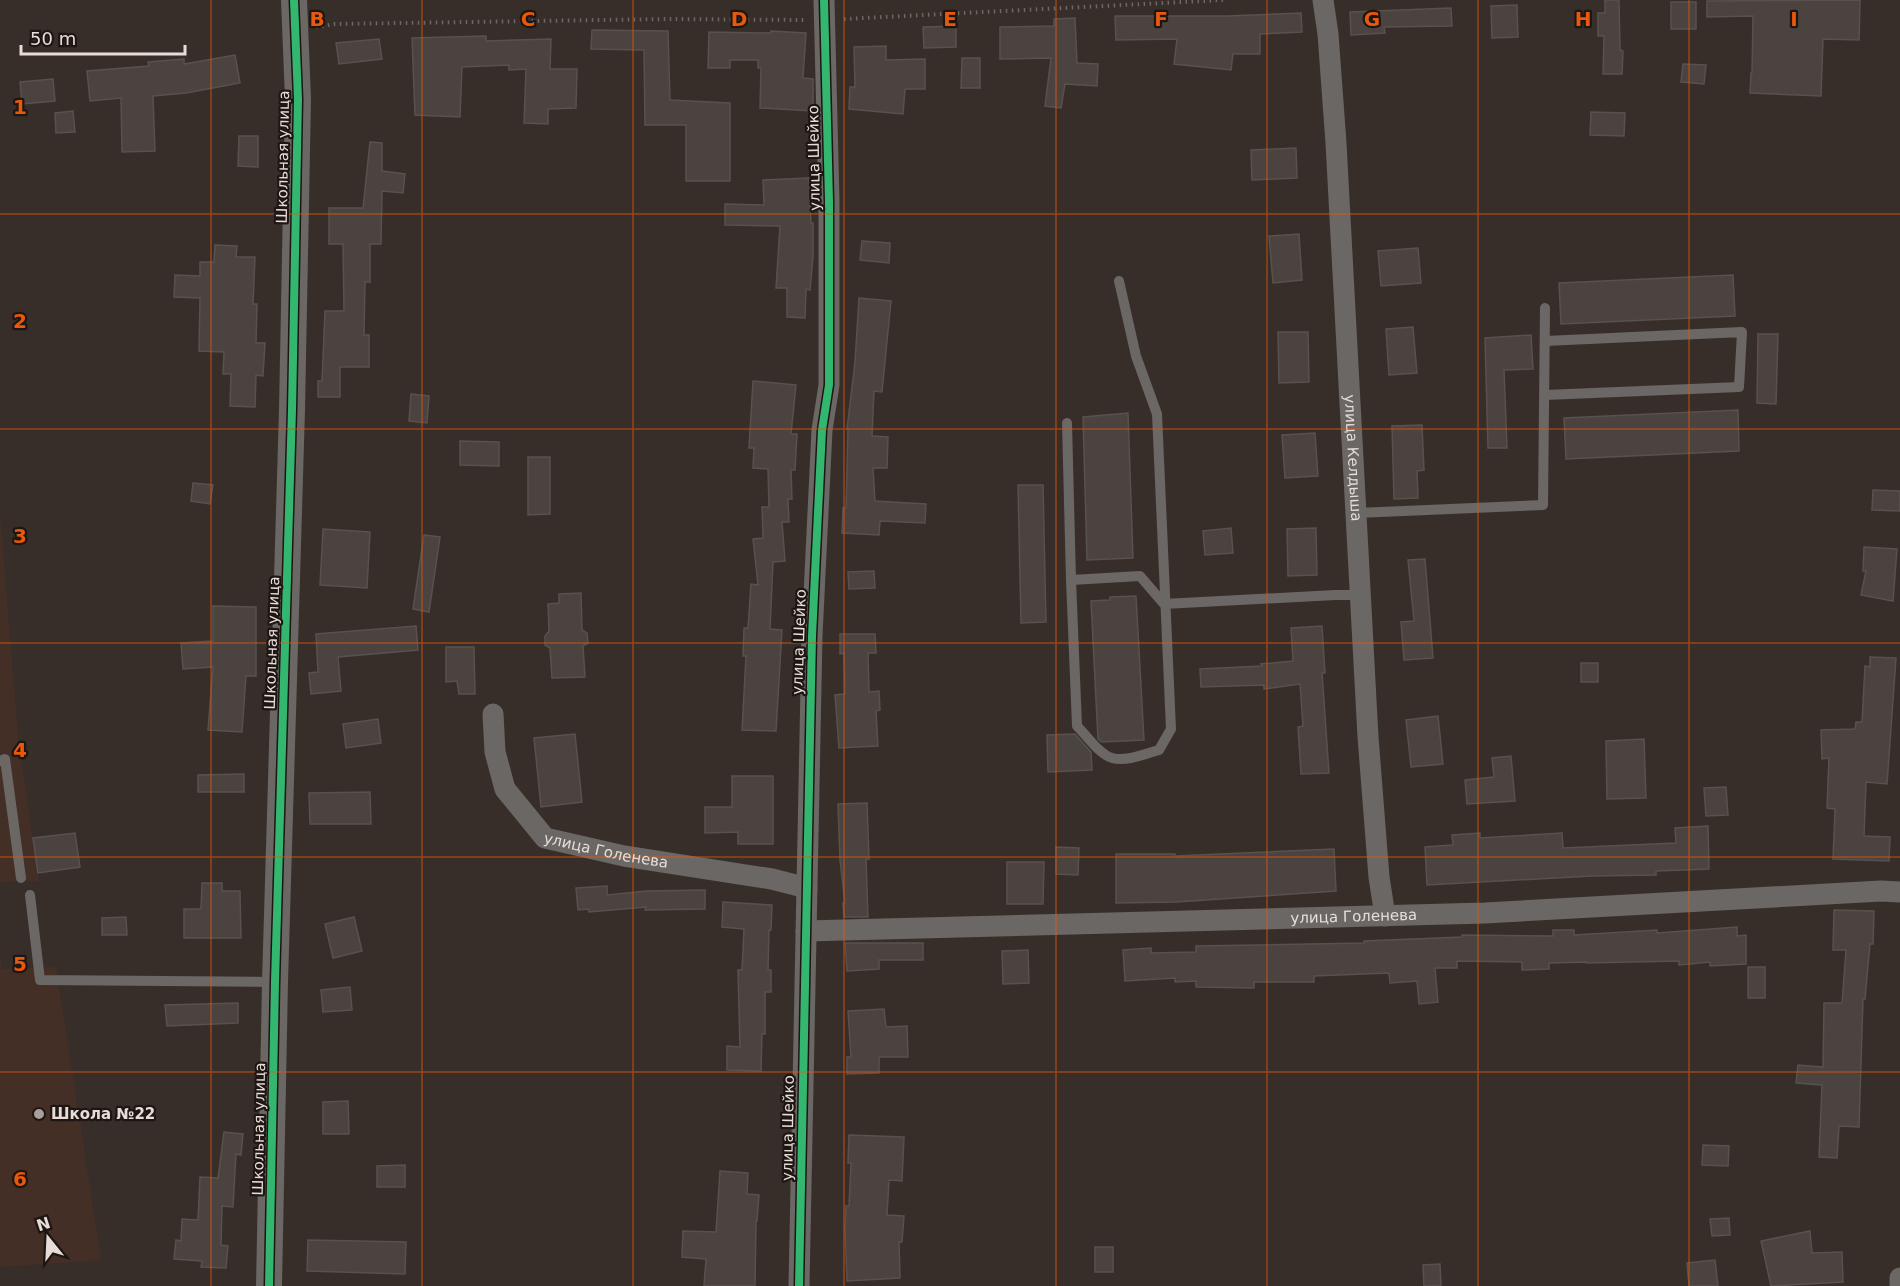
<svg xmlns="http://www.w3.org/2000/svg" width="1900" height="1286" font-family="'DejaVu Sans',sans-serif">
<rect width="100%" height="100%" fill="#372e2a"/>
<!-- built -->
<g fill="#442f26">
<polygon points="0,516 19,747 39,881 0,882"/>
<polygon points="0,952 2,969 56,967 101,1260 0,1267"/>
</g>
<!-- building -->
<g fill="#4b4340" stroke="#59514e" stroke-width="1.5">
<polygon points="1605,0 1619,0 1620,50 1623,51 1622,74 1603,74 1604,36 1598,36 1598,13 1605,13"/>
<polygon points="1860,0 1859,40 1823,39 1821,96 1750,93 1751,73 1752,73 1753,16 1707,17 1707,1"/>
<rect x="1671" y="2" width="25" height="27"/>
<polygon points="1517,5 1518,37 1492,38 1491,6"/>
<polygon points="1451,8 1452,26 1384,27 1385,33 1351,35 1350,12"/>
<polygon points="1301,13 1302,32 1260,34 1260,54 1233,54 1231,70 1174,64 1177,39 1116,40 1115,16 1227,16"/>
<polygon points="1075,18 1077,63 1098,64 1097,86 1065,84 1061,108 1045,106 1051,58 1000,59 1000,27 1054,26 1054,19"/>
<polygon points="956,26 956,47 924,48 923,27"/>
<polygon points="592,30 668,31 670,100 730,103 730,181 686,181 686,125 645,125 644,50 591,49"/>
<polygon points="771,31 806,33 803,78 813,79 813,111 760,108 761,68 758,68 758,60 730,60 730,68 708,68 709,32 771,33"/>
<polygon points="486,36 486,41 551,39 550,69 577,69 576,108 548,109 548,124 524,123 526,69 509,70 509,65 462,67 460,117 415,115 412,38"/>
<polygon points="379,39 382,59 339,64 336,43"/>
<polygon points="886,46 886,60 925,59 925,89 905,89 903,114 849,109 850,87 855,87 854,47"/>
<polygon points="235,55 240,83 186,93 153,96 155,151 122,152 121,98 90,101 87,71 149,66 148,62 184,59 184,64"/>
<polygon points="962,58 980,58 980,88 961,88"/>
<polygon points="1683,64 1706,65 1704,84 1681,82"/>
<polygon points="53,79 55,101 22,104 20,82"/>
<polygon points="73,111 75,132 56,133 55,113"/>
<polygon points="1591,112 1625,113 1624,136 1590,135"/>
<polygon points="239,136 258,136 258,167 238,166"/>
<polygon points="370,142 382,143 382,171 405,174 403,193 382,191 381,244 370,244 370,282 365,282 364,335 369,335 369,367 340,367 340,397 318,397 318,381 322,381 325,311 344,311 343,244 329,244 329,208 363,208"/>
<polygon points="1296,148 1297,178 1252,180 1251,150"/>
<polygon points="809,178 811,223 813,223 813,256 810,290 806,289 805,318 787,317 787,288 776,288 780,226 725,225 725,204 764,205 763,180"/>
<polygon points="1299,234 1302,280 1273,283 1269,236"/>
<polygon points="862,241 890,243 889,263 860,260"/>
<polygon points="215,245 237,246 236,257 255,257 253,304 257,304 256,343 265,343 263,376 256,375 255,407 230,406 231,374 223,374 224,352 199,351 200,298 174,297 175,275 200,276 200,262 214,262"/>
<polygon points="1418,248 1421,283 1381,286 1378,251"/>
<polygon points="1733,275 1735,316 1561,324 1559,283"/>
<polygon points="859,298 891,301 882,392 874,391 872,436 888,437 887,468 873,468 875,501 926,504 925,523 880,521 879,535 842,533 843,508 846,508 848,429 847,429 855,362"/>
<polygon points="1413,327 1417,373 1389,375 1386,329"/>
<polygon points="1278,332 1308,332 1309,382 1279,383"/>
<polygon points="1758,334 1778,334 1776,404 1757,403"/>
<polygon points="1531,335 1533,369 1504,370 1507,448 1488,448 1485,338"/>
<polygon points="753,381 796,385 791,434 797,434 795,470 791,470 792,499 788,499 789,522 782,522 785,561 773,562 770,629 782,630 776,731 742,730 746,656 743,656 744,628 748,628 751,584 758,585 753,539 763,538 762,507 769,507 768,469 753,468 754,448 749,448"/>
<polygon points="411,394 429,396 427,423 409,421"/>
<polygon points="1738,410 1739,451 1566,459 1564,418"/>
<polygon points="1128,413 1133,558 1087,560 1083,417"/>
<polygon points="1422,425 1424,470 1417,471 1418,498 1394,499 1392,426"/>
<polygon points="1315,433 1318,476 1285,478 1282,435"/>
<polygon points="460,441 499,442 499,466 460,465"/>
<polygon points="528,457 550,457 550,514 528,515"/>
<polygon points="193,483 213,485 210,504 191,501"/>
<polygon points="1018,485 1043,485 1046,622 1021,623"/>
<polygon points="1873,490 1900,491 1900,511 1872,510"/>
<polygon points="1231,528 1233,553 1205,555 1203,531"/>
<polygon points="1316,528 1317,575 1288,576 1287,529"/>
<polygon points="323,529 370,532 367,588 320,585"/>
<polygon points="424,535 440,537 429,612 413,609"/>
<polygon points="1864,547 1897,549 1893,601 1861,595 1866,571 1863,571"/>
<polygon points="1425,559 1433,658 1404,660 1401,622 1414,621 1408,560"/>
<polygon points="874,571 875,588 849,589 848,572"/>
<polygon points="581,593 582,630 587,633 588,643 583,646 585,677 552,678 550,648 545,645 545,636 549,631 548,604 559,603 559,594"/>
<polygon points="1136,596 1144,740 1102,742 1098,739 1091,601 1110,600 1110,597"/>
<polygon points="213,606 256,607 256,676 246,676 242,732 208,730 213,667 183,669 181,643 213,641"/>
<polygon points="416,626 418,650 338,657 341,691 311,694 309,673 318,672 316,634"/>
<polygon points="1322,626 1325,673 1322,673 1329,773 1301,774 1298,727 1303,726 1300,684 1264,689 1264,685 1201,687 1200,669 1262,666 1261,664 1293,661 1291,628"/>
<polygon points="840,634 875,634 876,653 868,653 869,692 879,691 880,710 876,711 878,746 839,748 835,695 845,694 844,653 840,654"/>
<polygon points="446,647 474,647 475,694 459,694 457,681 446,682"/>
<polygon points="1870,657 1896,658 1887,784 1866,782 1864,836 1890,837 1889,861 1833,859 1835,809 1827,808 1829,758 1822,759 1821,730 1855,729 1856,722 1862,722 1865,666 1870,667"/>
<rect x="1581" y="663" width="17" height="19"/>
<polygon points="1438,716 1443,764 1411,767 1406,720"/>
<polygon points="378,719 381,743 346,748 343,724"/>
<polygon points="575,734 582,802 541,807 534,738"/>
<polygon points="1075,734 1091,752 1092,770 1048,772 1047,735"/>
<polygon points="1644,739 1646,798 1607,799 1606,741"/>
<polygon points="1511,756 1515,801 1467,804 1465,780 1494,777 1492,758"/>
<polygon points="244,774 244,792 198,792 198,775"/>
<polygon points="732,776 773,776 773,844 738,844 738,832 705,833 705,807 732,807"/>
<polygon points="1726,787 1728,815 1706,816 1704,788"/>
<polygon points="370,792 371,824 310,824 309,793"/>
<polygon points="867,803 869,859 866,859 868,917 844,917 843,903 845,903 840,860 838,804"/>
<polygon points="1708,826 1709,869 1656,871 1656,875 1592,876 1427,885 1425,847 1453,845 1452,835 1480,833 1480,838 1562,833 1563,848 1676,843 1675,828"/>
<polygon points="75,833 80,867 38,873 33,838"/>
<polygon points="1056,847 1079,848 1078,875 1056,874"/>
<polygon points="1334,849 1336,891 1176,902 1116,903 1116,854 1175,854 1175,856"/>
<polygon points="1007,862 1044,862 1043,904 1007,904"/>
<polygon points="202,883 222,883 222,891 240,891 241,938 184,938 184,909 201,909"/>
<polygon points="607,886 607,895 646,891 705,890 705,909 645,910 646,907 589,912 588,909 578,910 576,888"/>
<polygon points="723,902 772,905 771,930 769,930 768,970 771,970 771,992 765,992 765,1034 762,1034 761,1071 727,1070 727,1046 740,1047 738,970 742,970 744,929 722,927"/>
<polygon points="1834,910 1874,911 1873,944 1870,944 1865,999 1863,999 1859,1127 1839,1126 1837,1158 1819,1157 1822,1085 1796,1083 1798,1065 1823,1067 1824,1003 1842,1003 1846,950 1833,950"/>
<polygon points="126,917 127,935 102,935 102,918"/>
<polygon points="354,917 362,951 333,958 325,924"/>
<polygon points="1737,927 1737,936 1746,935 1746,964 1710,966 1710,962 1679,965 1679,961 1586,963 1586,962 1549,963 1549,969 1522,970 1522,962 1457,961 1457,968 1435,968 1438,1002 1419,1004 1417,981 1390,983 1389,973 1314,976 1314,982 1254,982 1254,988 1196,987 1196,981 1175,982 1175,978 1125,981 1123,950 1151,948 1151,953 1196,952 1196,946 1364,943 1364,941 1462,937 1462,935 1553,936 1553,930 1574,930 1574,935 1657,930 1657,933"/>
<polygon points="845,943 923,943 923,960 879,960 879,969 847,971"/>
<polygon points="1028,950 1029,983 1003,984 1002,951"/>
<rect x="1748" y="967" width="17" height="31"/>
<polygon points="350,987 352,1010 323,1012 321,990"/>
<polygon points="238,1003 238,1023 167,1026 165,1005"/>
<polygon points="884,1009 886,1027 907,1026 908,1057 879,1057 879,1073 847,1074 847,1057 851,1057 848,1011"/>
<polygon points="348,1101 349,1134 323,1134 323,1102"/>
<polygon points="224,1132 243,1134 241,1155 236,1154 233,1207 222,1206 221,1245 228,1246 226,1268 201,1267 202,1261 174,1259 176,1240 181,1241 182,1219 198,1220 200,1177 218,1178"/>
<polygon points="849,1135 904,1137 902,1181 889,1180 887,1215 904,1216 902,1242 899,1242 900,1278 847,1281 845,1229 846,1206 849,1206 851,1163 848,1163"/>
<polygon points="1703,1145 1729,1146 1728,1166 1702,1165"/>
<polygon points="405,1165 405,1187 377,1187 377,1166"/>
<polygon points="720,1171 748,1173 747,1194 759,1195 757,1221 756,1221 755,1286 704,1286 706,1259 682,1257 683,1231 716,1232"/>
<polygon points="1729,1218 1730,1235 1712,1236 1710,1219"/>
<polygon points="1810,1231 1812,1253 1842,1252 1843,1282 1771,1286 1761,1241"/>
<polygon points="308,1240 406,1242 405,1274 307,1271"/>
<rect x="1095" y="1247" width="18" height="25"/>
<polygon points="1715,1260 1718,1286 1689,1286 1687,1263"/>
<polygon points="1440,1264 1441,1286 1424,1286 1423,1265"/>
</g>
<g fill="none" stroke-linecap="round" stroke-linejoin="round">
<!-- path -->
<g stroke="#6c6866" stroke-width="4" stroke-dasharray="1.5 4.5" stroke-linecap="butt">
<polyline points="844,19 1223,0"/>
<polyline points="316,27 335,24 668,19 804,20"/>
</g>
<!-- service -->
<g stroke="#6a6765" stroke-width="10">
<path d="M1119,281L1136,356L1157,414L1171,729L1159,750C1145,754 1126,762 1112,758C1099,754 1087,736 1077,726L1071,580L1140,576L1164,604L1335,595H1361"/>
<polyline points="1545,395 1739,387 1742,332 1545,341"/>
<polyline points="1067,423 1071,580"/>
<polyline points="1357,513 1543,505 1545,308"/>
<polyline points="0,761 5,759 21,878"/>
<polyline points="30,895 40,980 275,982"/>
</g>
<!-- minor -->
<g stroke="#6a6765" stroke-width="21">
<path id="s1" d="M1323,0L1328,34L1336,143L1368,737L1379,877L1385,916"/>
<path id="s2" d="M493,714L495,752L505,789L545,838L624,856L772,879L807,888"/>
<path id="s3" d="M806,931L1485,913L1881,891L1900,892"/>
<polyline points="799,1286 812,636 822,430 829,385 829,201 824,0"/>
<polyline points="1900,1286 1900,1278"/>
</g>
<!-- tertiary -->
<polyline stroke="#6a6765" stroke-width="26" points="269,1286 275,982 292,410 298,99 294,0"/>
<defs>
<g id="cycleway">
<polyline points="269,1286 275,982 292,410 298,99 294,0"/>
<polyline points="799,1286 812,636 822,430 829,385 829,201 824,0"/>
</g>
</defs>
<!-- cycleway casing -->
<use href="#cycleway" stroke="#1e1613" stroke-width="11"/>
<!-- cycleway -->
<use href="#cycleway" stroke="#33b770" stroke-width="8"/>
</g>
<!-- grid -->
<path fill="none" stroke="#e8590c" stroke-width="1.5" stroke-opacity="0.55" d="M211,0V1286M422,0V1286M633,0V1286M844,0V1286M1056,0V1286M1267,0V1286M1478,0V1286M1689,0V1286M0,214H1900M0,429H1900M0,643H1900M0,857H1900M0,1072H1900"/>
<!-- markers -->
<circle fill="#a99f9a" stroke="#1e1613" stroke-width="2" cx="39" cy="1114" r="6"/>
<g text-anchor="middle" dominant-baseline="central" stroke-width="4.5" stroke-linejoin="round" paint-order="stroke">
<!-- street labels -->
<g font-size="15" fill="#e7dcd7" stroke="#1e1613">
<text transform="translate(283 157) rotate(-89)">Школьная улица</text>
<text transform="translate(814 158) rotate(-91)">улица Шейко</text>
<text stroke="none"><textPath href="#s1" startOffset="459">улица Келдыша</textPath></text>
<text transform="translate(799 642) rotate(-88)">улица Шейко</text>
<text transform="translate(272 643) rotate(-88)">Школьная улица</text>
<text stroke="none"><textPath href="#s2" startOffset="202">улица Голенева</textPath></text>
<text stroke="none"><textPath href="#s3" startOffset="548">улица Голенева</textPath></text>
<text transform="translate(788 1128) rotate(-89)">улица Шейко</text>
<text transform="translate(259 1129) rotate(-89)">Школьная улица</text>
</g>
<!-- poi labels -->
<g font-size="15" font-weight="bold" fill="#e7dcd7" stroke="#1e1613" text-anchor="start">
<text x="51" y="1114">Школа №22</text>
</g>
</g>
<g font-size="20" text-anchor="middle" font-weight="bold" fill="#e8590c" stroke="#1e1613" stroke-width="4.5" stroke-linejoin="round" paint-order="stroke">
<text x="317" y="26">B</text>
<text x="528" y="26">C</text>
<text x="739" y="26">D</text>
<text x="950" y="26">E</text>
<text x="1161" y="26">F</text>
<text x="1372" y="26">G</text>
<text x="1583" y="26">H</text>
<text x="1794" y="26">I</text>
<text x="20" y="114">1</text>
<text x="20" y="328">2</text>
<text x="20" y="543">3</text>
<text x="20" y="757">4</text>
<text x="20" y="971">5</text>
<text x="20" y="1186">6</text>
</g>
<!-- north arrow -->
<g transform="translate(48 1238) rotate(342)" stroke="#1e1613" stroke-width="4.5" paint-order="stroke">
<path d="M0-4.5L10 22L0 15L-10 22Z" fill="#e7dcd7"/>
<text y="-9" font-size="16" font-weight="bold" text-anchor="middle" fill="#e7dcd7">N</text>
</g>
<!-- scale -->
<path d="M21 45v9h164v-9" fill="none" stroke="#e7dcd7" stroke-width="3"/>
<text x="30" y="45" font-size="18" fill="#e7dcd7" stroke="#1e1613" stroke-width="4.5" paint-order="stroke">50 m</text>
</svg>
